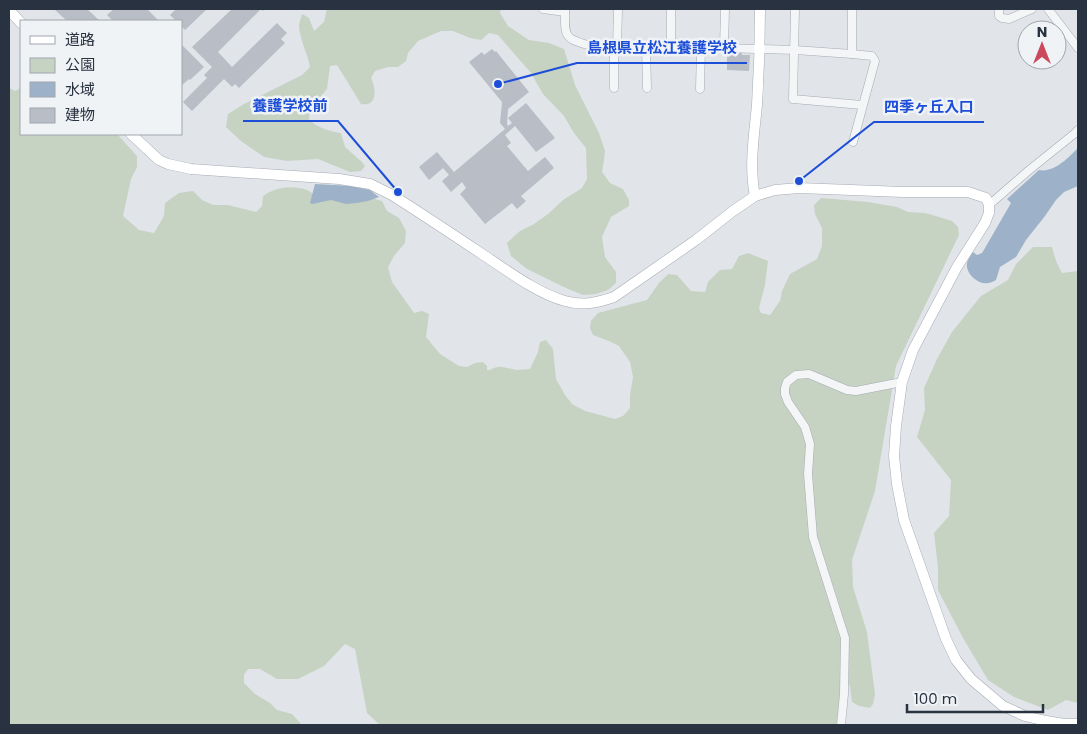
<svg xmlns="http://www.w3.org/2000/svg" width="1087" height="734" font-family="Poppins,'Noto Sans JP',sans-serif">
<rect width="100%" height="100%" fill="#e1e4e9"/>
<!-- green -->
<g fill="#c6d3c2">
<path d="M327,9H501L500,13L508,26L529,40L549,43L564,49L575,85L599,133L605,151L604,160L602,172L610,183L623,189L629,200V206L611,217L602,237L605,257L616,272V283L608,290L596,294L583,295L566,288L527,269L511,256L507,243L520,231L534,224L548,214L563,200L582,188L587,179L586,148L574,133L564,116L543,94L531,73L498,35L489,33L481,40L470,38L453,31H441L418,41L408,53L406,61L398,67H388L375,71L371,78C376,88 378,107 361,104L337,65L330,66L327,89L310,109L309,120C319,128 328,131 341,133L345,147L362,162L365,166L361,171L350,172L318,159L287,161L264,157L241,141L226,127L228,114L244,104L302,75L310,67C308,55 299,37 299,26C299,23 301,18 302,14L309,18L314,31L324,22Z"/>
<path d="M9,88L15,91L21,88V134H117L137,156V167L131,179L123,216L139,230L154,233L164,216L165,203L179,193L193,191L202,200L213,205H228L256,212L262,206L263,196C275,187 293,185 307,190C310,191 314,195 317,197H368L382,201L387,211L399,218L406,231L405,243L394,256L388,267L392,282L414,313L422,311L429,314L426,337L440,354L459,366L467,367L475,363L483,362L487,366V370H490C501,363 506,369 517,370C521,370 526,369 530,369L538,352L540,342L546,340L553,349L556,379L565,395L572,404L585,411L615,419L623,416L630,408V395L633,377L630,362L619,346L609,341L593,335L590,328L591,321L598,313L647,300L659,283L668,274L677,275L691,291L705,292L708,282L720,270L732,269L739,256L748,253L768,261L765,285L759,308L761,313L770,315L780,301L782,291L790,274L817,259L822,246V228L815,214L814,205L821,198L868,202L897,207L908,212L925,213L936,216L952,221L958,227L959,235L896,366L875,491L852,560L853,587L867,632L875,694L873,704L870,708L859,706L852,702L850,686L847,681L839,725H380L367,713L355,649L345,644L324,666L298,679H277L260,669H248L244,675V683L255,694L270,703L277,710L292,714L302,725H9Z"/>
<polygon points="1033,247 1052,247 1056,261 1062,273 1078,271 1078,703 1066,700 1048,710 1014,697 988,680 963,638 938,590 938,568 934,533 949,516 951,480 917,437 925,410 924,388 937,359 952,332 981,296 1008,280 1016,264"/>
</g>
<!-- water -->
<g fill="#9db2c8">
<path d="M1078,148V186L1064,192L1056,200L1045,216L1026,240L1016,257L1000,267L996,280C994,281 990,283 988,283C980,285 968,276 967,267C966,261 970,257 973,252L977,255L982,253L985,248L1011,203L1007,199L1039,170C1054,173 1068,158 1078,148Z"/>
<polygon points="315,184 352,186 370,190 379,197 368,201 357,203 346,204 331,200 312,204 310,203"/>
</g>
<!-- building -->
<g fill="#b8bdc6">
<polygon points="54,9 87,9 100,21 67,21"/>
<polygon points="114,9 147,9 159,21 113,21 107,15"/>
<polygon points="176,9 179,9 181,10 183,9 207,9 185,30 181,26 181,21 176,21 170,15"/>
<polygon points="232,9 265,9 263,11 261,9 218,52 232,67 277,23 287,33 281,39 285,43 239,88 235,84 232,87 224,79 192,111 183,102 207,78 204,75 212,67 192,47"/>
<polygon points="181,44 204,67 190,80 189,79 181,86"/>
<polygon points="492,49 495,52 496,51 529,92 508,109 507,124 508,126 512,123 508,118 526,103 555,138 536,152 515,126 505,135 511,143 507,146 528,171 545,157 554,168 521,196 526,201 517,209 512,203 485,224 460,194 466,188 462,182 451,192 442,181 449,175 443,168 429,180 419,167 437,152 454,172 505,129 500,123 502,102 469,62 482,52 484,55"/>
<polygon points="735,53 742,53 742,55 750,55 749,71 727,70 727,54 735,54"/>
</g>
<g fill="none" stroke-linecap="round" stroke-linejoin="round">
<defs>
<g id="street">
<polyline points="543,9 565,12"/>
<path d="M565,9C565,37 563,38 591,46L724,48L795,50L852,54V9"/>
<polyline points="795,9 793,99 862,105"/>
<polyline points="999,9 999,16 1002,18 1009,19 1032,9"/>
<polyline points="1048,9 1078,48"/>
<polyline points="617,47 618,9"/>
<polyline points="646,47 647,88"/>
<polyline points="671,47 671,9"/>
<polyline points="724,48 725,9"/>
<polyline points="852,54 872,56 875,61 853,142"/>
<polyline points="614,88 614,47"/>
<polyline points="700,89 701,48"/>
<polyline points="989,205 1028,171 1074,134 1078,130"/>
<polyline points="841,725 844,694 845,638 813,537 808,474 810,444 805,427 788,402 785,394 785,388 787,382 796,375 809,374 847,390 856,391 902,382"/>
</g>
<g id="secondary">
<polyline points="9,10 21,23"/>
<path d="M131,134L159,160L168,164L191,169L339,179L370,184L392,195C422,214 452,234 482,254C505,269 538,294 565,301C582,306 597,303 614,297L696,240L733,211L755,196L775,190L799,188L903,192H968L986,198L989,205V213L985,223L957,267L931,316L913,350L902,382L896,426L894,456L897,484L904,520L946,639L956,660L971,679L1003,706L1025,716L1046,721L1064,724H1078"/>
<path d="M755,196C749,166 754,136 757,105C759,73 760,41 760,9"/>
</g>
</defs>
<!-- street casing -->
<use href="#street" stroke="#a6abb3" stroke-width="9"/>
<!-- secondary casing -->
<use href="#secondary" stroke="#a6abb3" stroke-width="11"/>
<!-- street -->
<use href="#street" stroke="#f3f5f7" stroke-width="8"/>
<!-- secondary -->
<use href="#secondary" stroke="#fff" stroke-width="10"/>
</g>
<!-- callouts -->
<path fill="none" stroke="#1d4ed8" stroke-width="2" d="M498 84L577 63H747M398 192L338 121H243M799 181L874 122H984"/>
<g fill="#1d4ed8" stroke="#f0f3f6" stroke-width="2">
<circle cx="498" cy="84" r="5"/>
<circle cx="398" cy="192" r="5"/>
<circle cx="799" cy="181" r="5"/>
</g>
<g font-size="15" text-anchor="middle" font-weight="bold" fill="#1d4ed8" stroke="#f0f3f6" stroke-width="5" stroke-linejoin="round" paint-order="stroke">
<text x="662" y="53">島根県立松江養護学校</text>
<text x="290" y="111">養護学校前</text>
<text x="929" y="112">四季ヶ丘入口</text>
</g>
<!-- border -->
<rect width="1087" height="734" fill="none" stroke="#293240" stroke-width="20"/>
<!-- legend -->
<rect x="20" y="20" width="162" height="115" fill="#f0f3f6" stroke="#a0a6ad"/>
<rect x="30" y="36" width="25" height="8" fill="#ffffff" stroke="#a0a6ad"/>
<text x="65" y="45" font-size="15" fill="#293240">道路</text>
<rect x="30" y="58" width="25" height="15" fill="#c6d3c2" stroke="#a0a6ad"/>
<text x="65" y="70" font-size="15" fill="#293240">公園</text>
<rect x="30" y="82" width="25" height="15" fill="#9db2c8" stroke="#a0a6ad"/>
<text x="65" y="95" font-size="15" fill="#293240">水域</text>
<rect x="30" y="108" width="25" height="15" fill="#b8bdc6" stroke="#a0a6ad"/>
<text x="65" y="120" font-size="15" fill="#293240">建物</text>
<!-- north arrow -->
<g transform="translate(1042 45)"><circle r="24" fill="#f0f3f6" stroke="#a0a6ad"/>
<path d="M0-4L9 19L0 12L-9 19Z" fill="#ca495d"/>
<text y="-8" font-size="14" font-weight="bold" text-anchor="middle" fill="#293240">N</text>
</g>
<!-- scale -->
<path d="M907 704v8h136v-8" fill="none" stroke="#293240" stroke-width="2.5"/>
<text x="914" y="704" font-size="15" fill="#293240" stroke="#f0f3f6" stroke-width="4" paint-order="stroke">100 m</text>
</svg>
